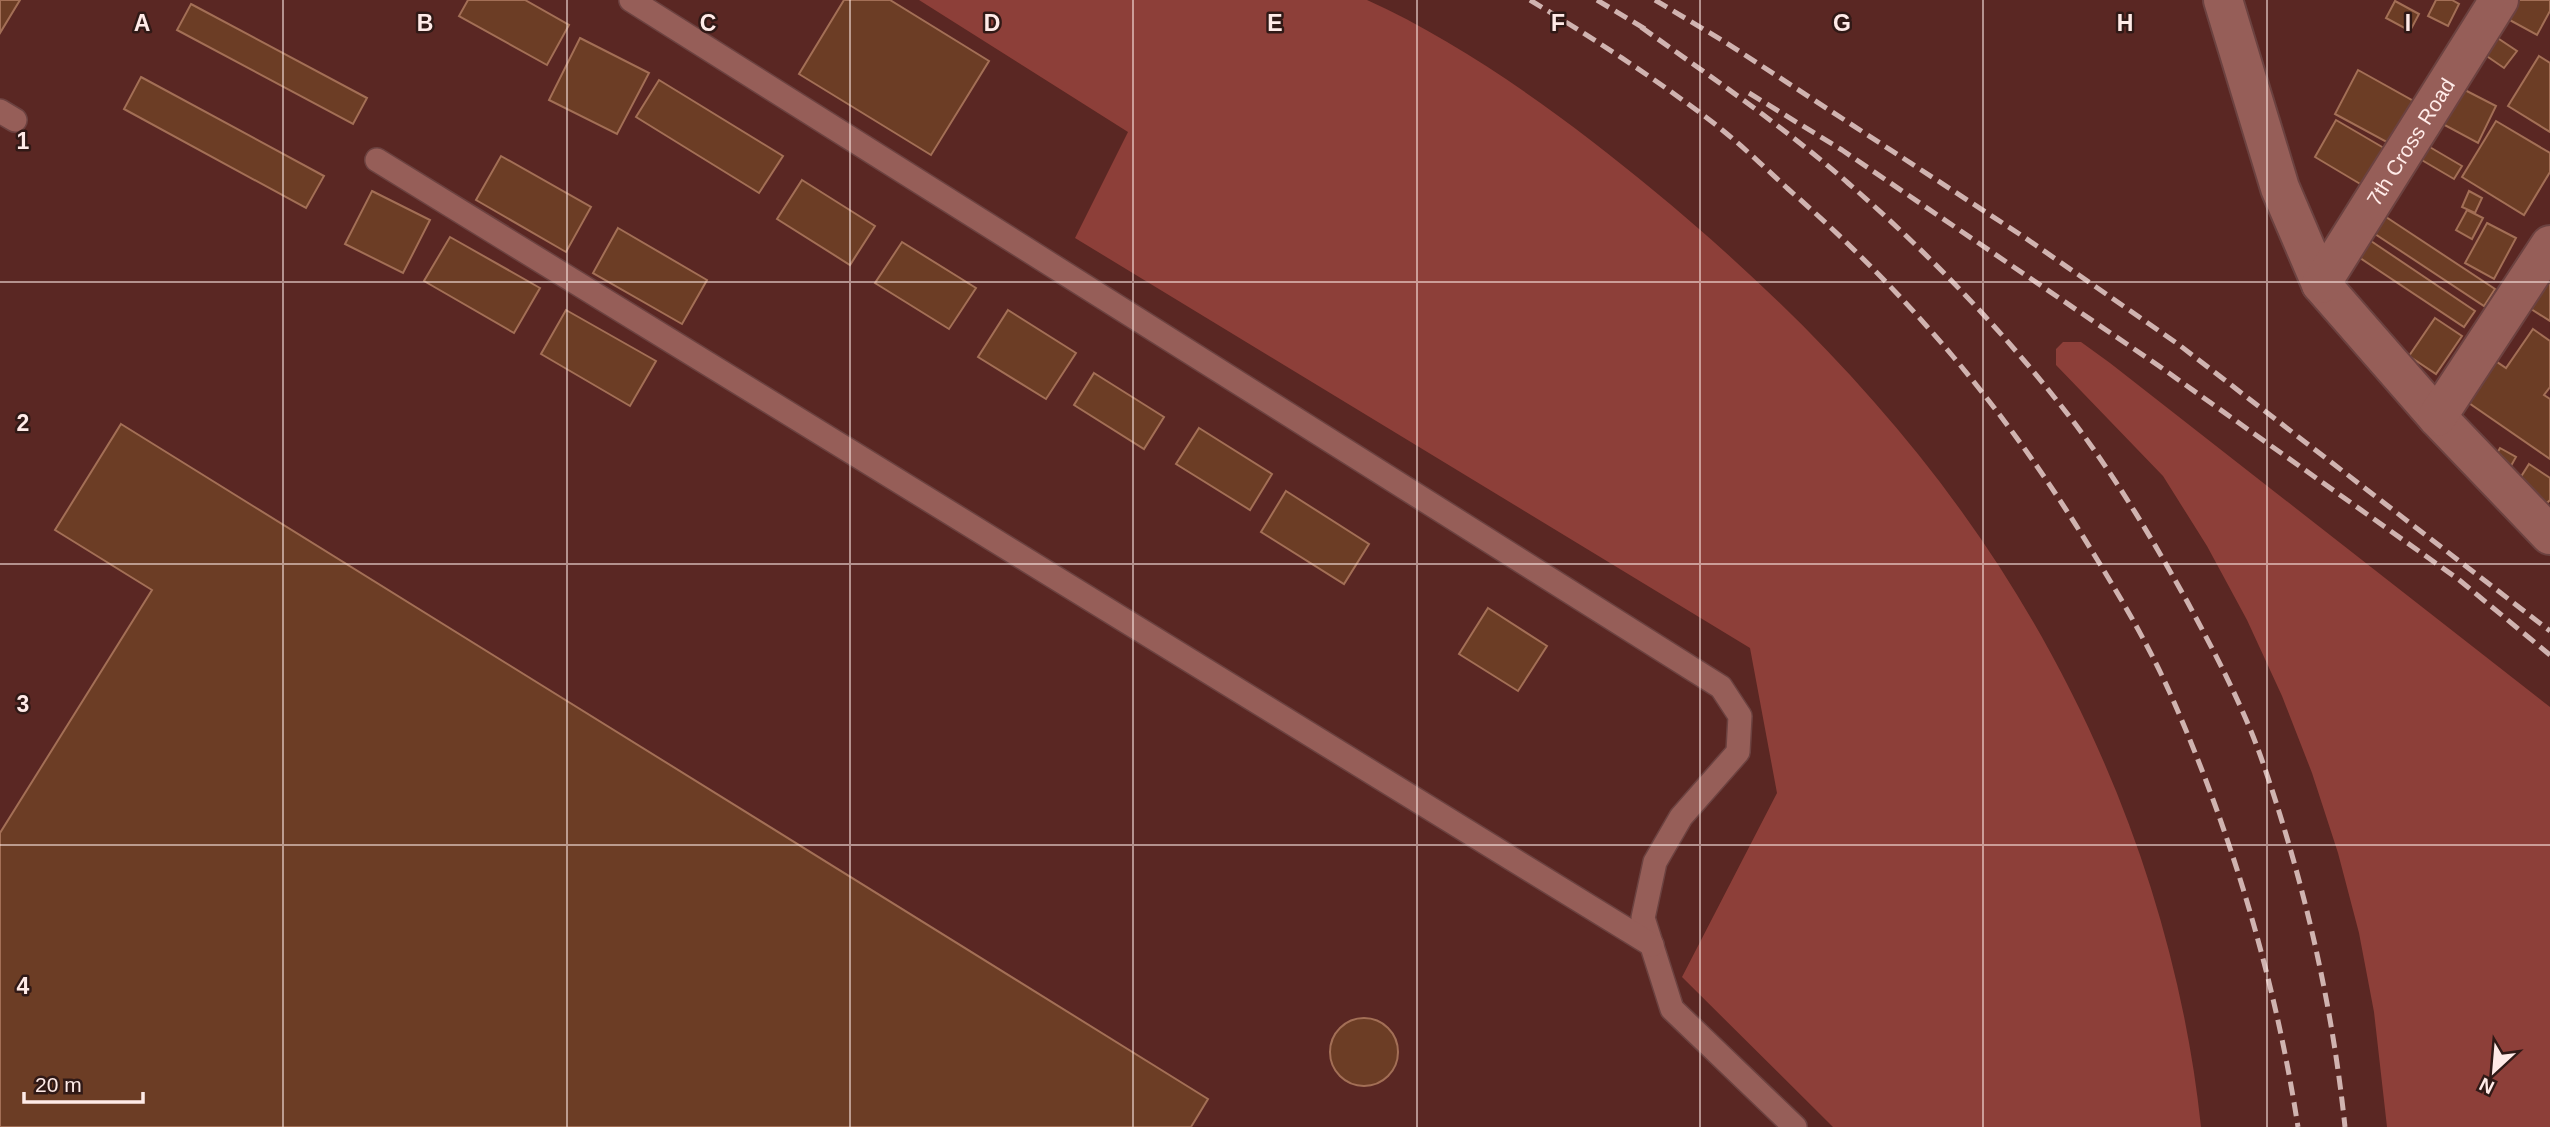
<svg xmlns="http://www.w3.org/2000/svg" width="2550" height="1127" font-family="Arial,sans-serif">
<rect width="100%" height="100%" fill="#5a2723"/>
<!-- green -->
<g fill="#8d3f39">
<path d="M919,0H1367C1465,44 1570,121 1653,190C1767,284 1875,391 1962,512C2091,691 2178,907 2201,1127H1833L1682,977L1777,793L1750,648L1075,238L1128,132Z"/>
<polygon points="2063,342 2081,342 2110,363 2550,707 2550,1127 2387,1127 2374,1012 2359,933 2338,853 2312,773 2282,696 2247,620 2207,546 2163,476 2056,365 2056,349"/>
</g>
<!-- building -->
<g fill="#6c3d25" stroke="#a36f56" stroke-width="2">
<polygon points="0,0 20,0 0,33"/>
<polygon points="468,0 525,0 569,25 547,65 459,16"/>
<polygon points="844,0 890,0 989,61 931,155 799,74"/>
<polygon points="2436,0 2452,0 2459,4 2448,26 2428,16"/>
<polygon points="2516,0 2550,0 2550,11 2537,35 2506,18"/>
<polygon points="2395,1 2419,14 2410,31 2386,18"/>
<polygon points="191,4 367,98 353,124 177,30"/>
<polygon points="2487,31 2517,51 2504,68 2475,48"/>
<polygon points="580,38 649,73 617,134 549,100"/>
<polygon points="2539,56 2550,63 2550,132 2508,106"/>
<polygon points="2358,70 2417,103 2394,146 2335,114"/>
<polygon points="141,77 324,176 306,208 124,109"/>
<polygon points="659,80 783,156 759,193 636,117"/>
<polygon points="2457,86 2496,106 2478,143 2439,122"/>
<polygon points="2336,120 2389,151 2367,188 2315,157"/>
<polygon points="2496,121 2550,153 2550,172 2524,215 2462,177"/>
<polygon points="2428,146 2462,166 2454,179 2420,159"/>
<polygon points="501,156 591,207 566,252 476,200"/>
<polygon points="802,180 875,226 850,265 777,219"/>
<polygon points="372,191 430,220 403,273 345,244"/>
<polygon points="2469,191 2482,198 2475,213 2462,207"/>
<polygon points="2467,210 2483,218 2472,239 2456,230"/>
<polygon points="2383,215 2495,289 2484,306 2372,232"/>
<polygon points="2487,223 2516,238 2494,279 2465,263"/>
<polygon points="618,228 707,280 682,324 593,273"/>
<polygon points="450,237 540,288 514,333 424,281"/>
<polygon points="2365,237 2475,311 2464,327 2354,254"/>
<polygon points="902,242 976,288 949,329 875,283"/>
<polygon points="2550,278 2550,321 2531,309"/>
<polygon points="566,310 656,361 630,406 541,354"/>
<polygon points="1008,310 1076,353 1046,399 978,357"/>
<polygon points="2435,318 2462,336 2436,374 2409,356"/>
<polygon points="2533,329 2550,341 2550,387 2544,395 2550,399 2550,459 2466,401 2494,360 2506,368"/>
<polygon points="1094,373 1164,417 1144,449 1074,405"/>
<polygon points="121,424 1208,1099 1191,1127 0,1127 0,833 152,590 55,530"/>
<polygon points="1199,428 1272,474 1250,510 1176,464"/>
<polygon points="2500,448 2516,457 2507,473 2491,464"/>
<polygon points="2529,464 2550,478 2550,500 2547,503 2517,483"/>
<polygon points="1286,491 1369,544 1344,584 1261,532"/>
<polygon points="1488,608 1547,646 1518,691 1459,654"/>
<circle cx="1364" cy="1052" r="34"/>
</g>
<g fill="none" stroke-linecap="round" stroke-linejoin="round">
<defs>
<g id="lane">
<polyline points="631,0 1721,687 1740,716 1738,752 1681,817 1655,862 1643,918 1672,1009 1795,1127"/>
<polyline points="0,111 15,120"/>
<polyline points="377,160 1652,945"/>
</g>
<g id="street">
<polyline points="2223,0 2280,188 2321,284 2437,417 2550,535"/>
<path id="s1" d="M2321,284L2499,0"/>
<polyline points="2437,417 2550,245"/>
</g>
</defs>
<!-- lane casing -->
<use href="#lane" stroke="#6c4240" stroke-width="26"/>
<!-- street casing -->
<use href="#street" stroke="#6c4240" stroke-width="42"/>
<!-- lane -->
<use href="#lane" stroke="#965e58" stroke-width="23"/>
<!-- street -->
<use href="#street" stroke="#965e58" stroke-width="38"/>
<!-- rail -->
<g stroke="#d0b3b0" stroke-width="5" stroke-dasharray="14 7" stroke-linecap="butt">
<path d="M1530,0C1591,37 1650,75 1707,118C1735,139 1761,164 1787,188C1911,296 2010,415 2095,556C2122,600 2149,646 2170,693C2231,831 2275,978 2298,1127"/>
<polyline points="1597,0 1650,32"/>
<polyline points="1655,0 1725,42 2024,237 2178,344 2550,631"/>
<path d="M1641,27C1711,77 1783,126 1848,183C1931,255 2009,337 2076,425C2118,481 2154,542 2188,603C2216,655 2244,708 2263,763C2304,882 2332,1002 2345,1127"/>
<polyline points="1749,93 1842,150 2159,366 2458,579 2550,655"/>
</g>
</g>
<!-- grid -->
<path fill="none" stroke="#ffebe8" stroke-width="2" stroke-opacity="0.55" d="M283,0V1127M567,0V1127M850,0V1127M1133,0V1127M1417,0V1127M1700,0V1127M1983,0V1127M2267,0V1127M0,282H2550M0,564H2550M0,845H2550"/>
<g text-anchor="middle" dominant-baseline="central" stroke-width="5" stroke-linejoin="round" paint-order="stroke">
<!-- street labels -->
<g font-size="21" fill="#ffebe8" stroke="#301916">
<text stroke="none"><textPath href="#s1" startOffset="168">7th Cross Road</textPath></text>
</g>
</g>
<g font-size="23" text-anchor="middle" font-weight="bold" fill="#ffebe8" stroke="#301916" stroke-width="5" stroke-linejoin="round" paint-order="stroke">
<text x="142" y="31">A</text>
<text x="425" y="31">B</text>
<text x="708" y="31">C</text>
<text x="992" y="31">D</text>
<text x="1275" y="31">E</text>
<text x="1558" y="31">F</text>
<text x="1842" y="31">G</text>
<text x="2125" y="31">H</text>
<text x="2408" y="31">I</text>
<text x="23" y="149">1</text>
<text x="23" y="431">2</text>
<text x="23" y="712">3</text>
<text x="23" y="994">4</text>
</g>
<!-- north arrow -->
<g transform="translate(2494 1071) rotate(206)" stroke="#301916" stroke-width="5" paint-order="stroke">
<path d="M0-5L12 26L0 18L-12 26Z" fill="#ffebe8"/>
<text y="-10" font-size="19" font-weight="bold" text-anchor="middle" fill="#ffebe8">N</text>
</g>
<!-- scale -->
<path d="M24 1092v10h119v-10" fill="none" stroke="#ffebe8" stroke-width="3.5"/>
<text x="35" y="1092" font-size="21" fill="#ffebe8" stroke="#301916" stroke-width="5" paint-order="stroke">20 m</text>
</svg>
